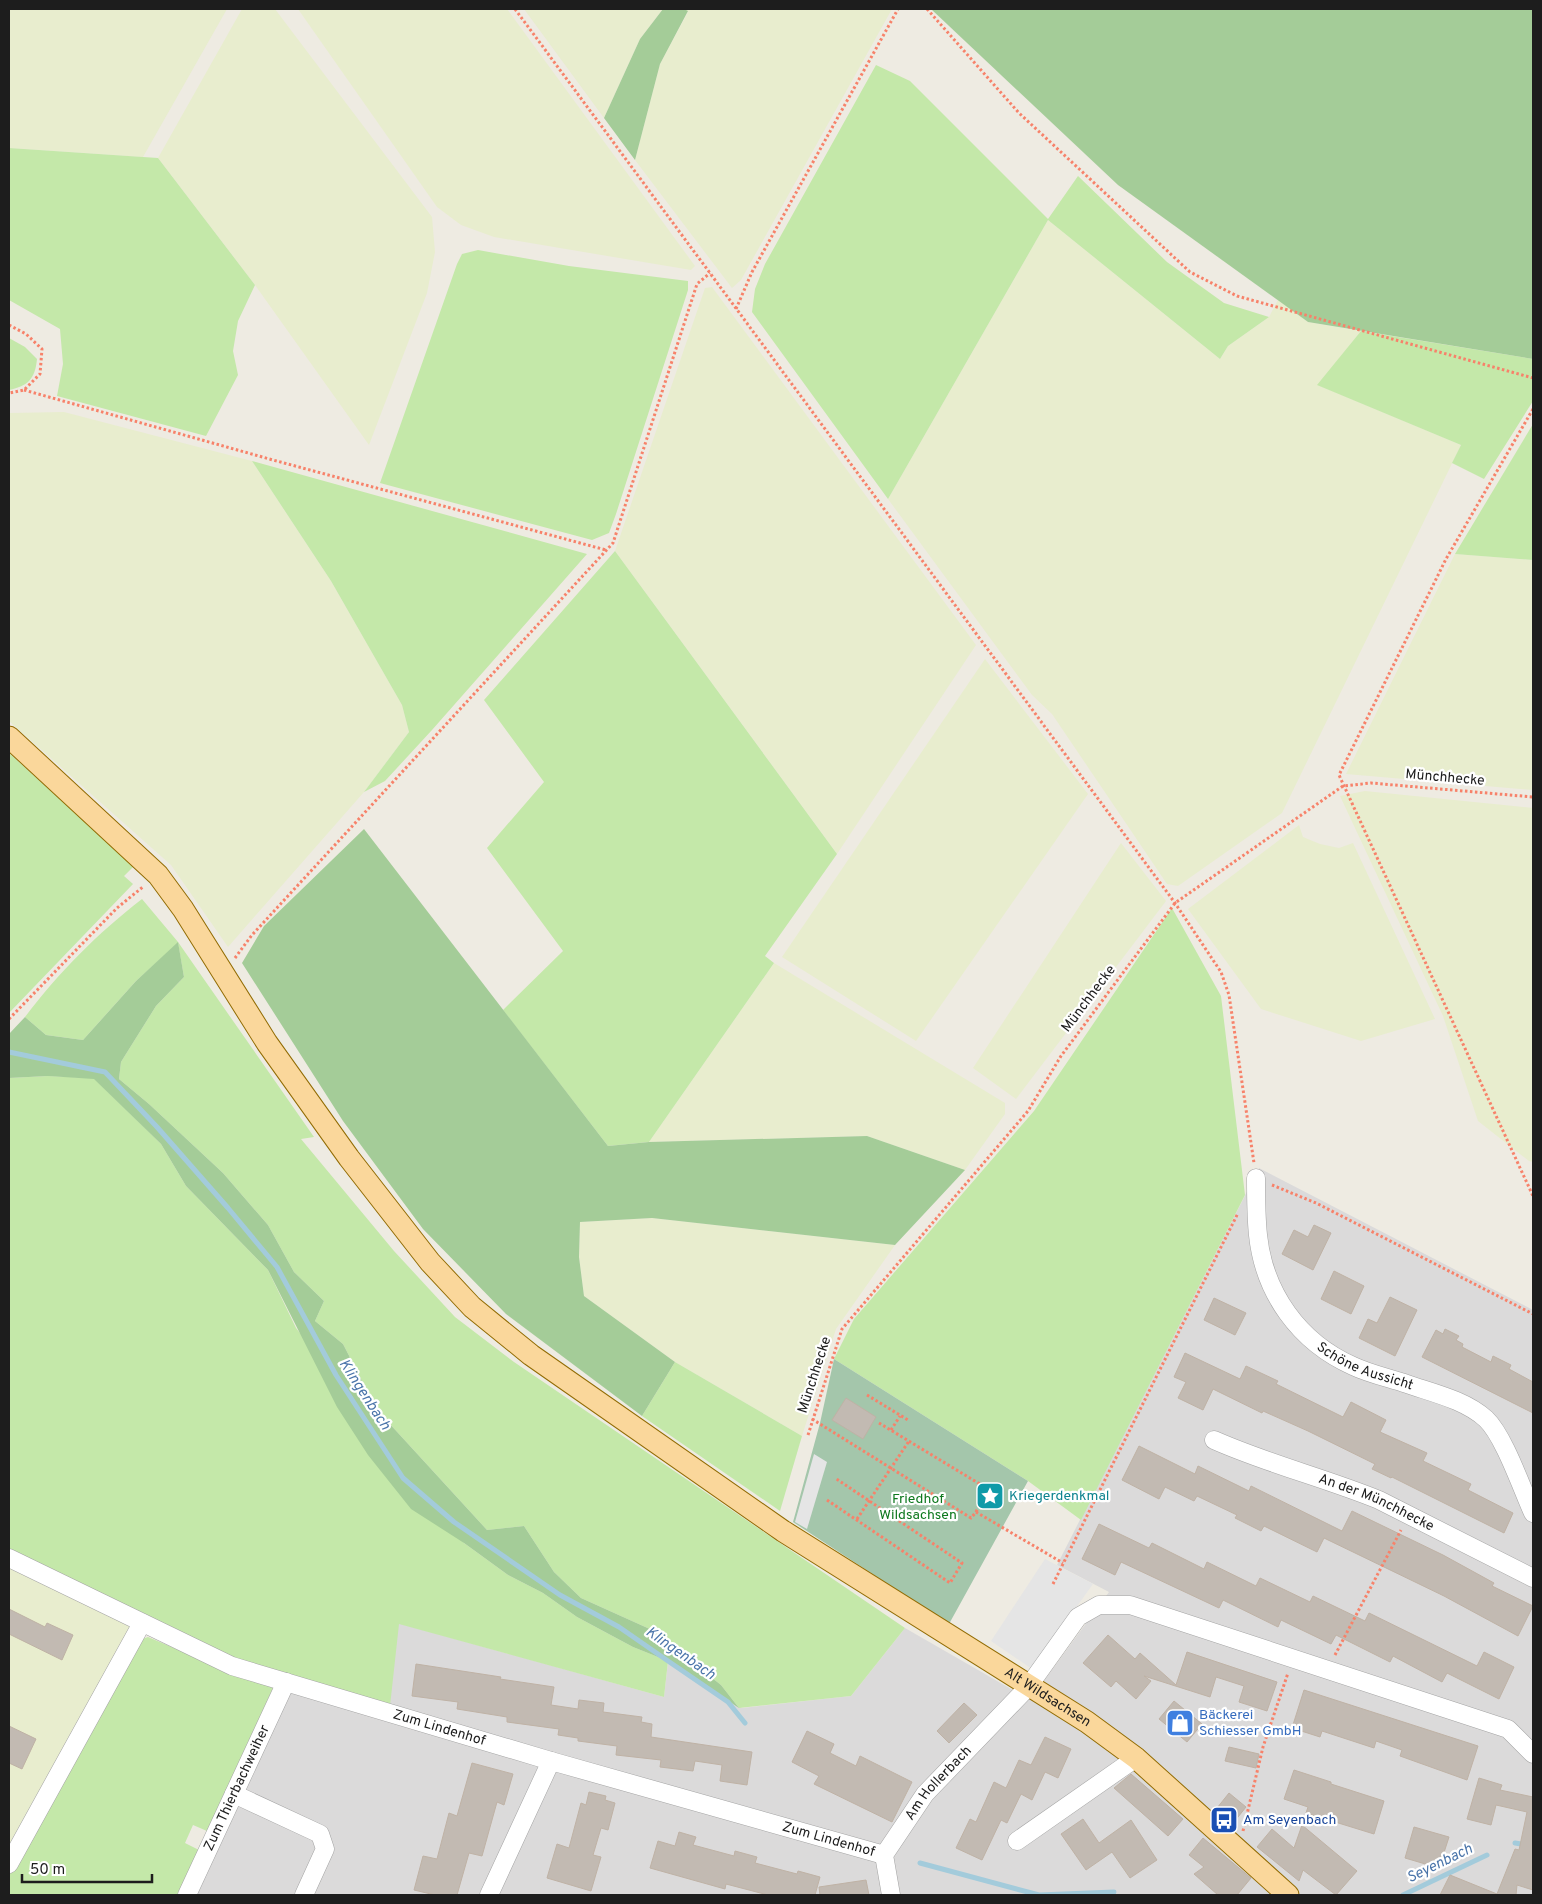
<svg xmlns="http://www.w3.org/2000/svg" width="1542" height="1904" font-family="Overpass,sans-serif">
<rect width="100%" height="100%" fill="#eeebe2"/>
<!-- residential -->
<polygon fill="#dbdada" points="1259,1168 1533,1310 1533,1895 187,1895 286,1682 398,1623 664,1697 668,1662 720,1697 742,1708 851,1696 905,1628 1030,1700 1109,1592 1057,1565"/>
<!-- farmland -->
<g fill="#e8edce">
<polygon points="9,9 227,9 143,157 9,148"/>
<polygon points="242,9 275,9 432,217 435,252 427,293 369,445 255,285 158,158"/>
<polygon points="298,9 507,9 695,266 691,270 494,237 461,225 437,207"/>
<polygon points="524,9 663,9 640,39 604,118"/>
<polygon points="684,9 892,9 741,280 732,288 635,160 660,64 688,12"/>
<polygon points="1048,220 1220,359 1228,346 1269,317 1278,300 1308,322 1361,331 1318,385 1461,445 1282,813 1178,886 1167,884 1052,714 1032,695 888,499"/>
<polygon points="712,287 976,645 837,854 615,551 705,288"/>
<polygon points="64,412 252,461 331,581 402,705 409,732 364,792 228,947 171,865 9,721 9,413"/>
<polygon points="1455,554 1533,560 1533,790 1346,774"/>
<polygon points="985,659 1088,794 916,1041 782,957"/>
<polygon points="1365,791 1533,808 1533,1162 1529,1161 1478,1121 1443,1016 1340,796"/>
<polygon points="1299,825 1303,837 1320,844 1339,848 1353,843 1435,1019 1361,1041 1261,1009 1188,909"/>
<polygon points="1121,843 1166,901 1016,1099 973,1068"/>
<polygon points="774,963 1005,1103 1005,1114 965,1170 867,1136 649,1142"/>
<polygon points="652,1218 895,1245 836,1329 802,1436 675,1362 584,1296 579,1257 580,1222"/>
<polygon points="9,1564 136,1624 9,1855"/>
</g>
<!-- grass -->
<g fill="#c4e8a9">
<polygon points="876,65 910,81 1048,219 1078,176 1167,262 1224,303 1269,317 1228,346 1220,359 1048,220 888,499 752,312 755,289 765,264"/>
<polygon points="9,148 158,158 255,285 238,321 233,351 238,375 206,436 57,396 63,364 60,329 9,300"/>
<polygon points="478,250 569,266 688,281 688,290 616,514 609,533 592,540 380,483 457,264 462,254"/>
<polygon points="1361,331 1533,359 1533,401 1484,479 1452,463 1461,445 1317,385"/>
<path d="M9,338L25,347L37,359C35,379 28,386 9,390Z"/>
<polygon points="1533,424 1533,560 1455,554"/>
<polygon points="252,461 587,554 432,730 385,781 364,792 409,732 402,705 331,581"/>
<polygon points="615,551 837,854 765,956 774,963 649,1142 608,1146 503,1010 563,951 487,848 544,782 484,700"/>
<polygon points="9,753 134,866 124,876 133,884 9,1013"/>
<path d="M142,899L178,942L314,1137L301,1139L394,1251L455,1317L514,1362L905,1628L851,1696L739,1708L721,1685L652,1630L581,1598L554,1572L524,1526L487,1530L377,1410L343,1344L315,1321L324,1301L294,1272L268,1225L223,1173L149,1104L119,1079L121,1062L156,1006L184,977L178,943L136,981L83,1040L46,1035L25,1017C60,971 97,934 142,899Z"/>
<polygon points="1172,908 1221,996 1245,1195 1081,1520 1028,1481 834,1359 854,1319 1034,1111"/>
<polygon points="48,1076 94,1078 161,1144 186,1186 268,1270 296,1328 464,1543 508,1575 543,1593 577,1617 633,1647 668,1661 664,1697 399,1624 390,1706 221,1655 9,1554 9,1078"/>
<polygon points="675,1362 802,1436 780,1511 642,1416"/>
<polygon points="148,1637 242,1677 274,1686 207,1831 193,1825 185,1843 199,1850 177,1895 9,1895 9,1876 133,1642"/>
</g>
<!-- forest -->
<g fill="#a4cc98">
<polygon points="663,9 684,9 688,11 660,64 635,160 604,118 640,39"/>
<polygon points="931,9 1533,9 1533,359 1308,322 1118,185"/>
<polygon points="364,829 608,1146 649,1142 867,1136 965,1170 895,1245 652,1218 580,1222 579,1257 584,1296 675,1362 642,1416 506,1314 423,1229 343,1121 242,963 264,926"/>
<polygon points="178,942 184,977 156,1006 121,1062 119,1079 149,1104 223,1173 268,1225 294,1272 324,1301 315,1321 343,1344 377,1410 487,1530 524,1526 554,1572 581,1598 652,1630 721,1685 739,1708 668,1661 633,1647 577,1617 543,1593 508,1575 464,1543 411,1509 368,1455 337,1407 268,1270 186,1186 161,1144 94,1079 48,1076 9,1078 9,1034 25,1017 46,1035 83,1040 136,981"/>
</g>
<!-- cemetery -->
<polygon fill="#a4c6ab" points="834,1359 1028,1481 949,1624 793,1522 820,1423"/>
<!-- parking -->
<g fill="#e5e5e5">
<polygon points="814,1454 827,1462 807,1529 795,1522"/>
<polygon points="1045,1559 1093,1584 1032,1669 991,1641"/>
</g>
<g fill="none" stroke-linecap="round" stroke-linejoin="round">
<!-- stream -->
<g stroke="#a3cbdb" stroke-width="5">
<polyline points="9,1052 105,1072 157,1127 228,1208 277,1267 336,1375 403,1478 454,1522 560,1595 619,1627 668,1661 728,1702 745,1723"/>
<polyline points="1515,1843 1533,1846"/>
<polyline points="920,1863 1039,1895 1114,1892"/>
<polyline points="1403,1895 1487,1855"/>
</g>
</g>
<!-- building -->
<g fill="#c2bab2" stroke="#bfb2a5">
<polygon points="1314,1225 1331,1233 1313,1270 1282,1254 1294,1230 1308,1237"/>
<polygon points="1334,1271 1364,1286 1351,1314 1321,1299"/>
<polygon points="1390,1297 1417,1310 1395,1356 1359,1338 1368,1319 1377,1323"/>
<polygon points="1214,1298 1246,1313 1235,1335 1204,1320"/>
<polygon points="1445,1329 1459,1336 1456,1340 1463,1344 1462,1347 1491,1362 1493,1356 1511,1365 1509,1369 1533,1382 1533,1413 1422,1357 1436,1330 1443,1334"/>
<polygon points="1185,1353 1240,1379 1246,1366 1278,1381 1276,1384 1343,1417 1351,1402 1386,1420 1380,1432 1427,1453 1423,1461 1471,1484 1468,1490 1513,1513 1504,1533 1392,1477 1391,1478 1372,1469 1375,1464 1308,1431 1263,1411 1262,1413 1213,1389 1203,1410 1178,1398 1186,1382 1174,1377"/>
<polygon points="846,1398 876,1417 863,1439 832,1420"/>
<polygon points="1139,1446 1195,1474 1198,1466 1249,1491 1251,1486 1342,1531 1352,1511 1443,1555 1494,1583 1492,1586 1533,1606 1518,1636 1444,1596 1324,1538 1317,1552 1264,1526 1261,1531 1235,1518 1237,1515 1197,1496 1194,1501 1165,1487 1159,1499 1122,1480"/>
<polygon points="1099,1524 1149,1548 1152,1543 1204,1569 1207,1562 1256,1586 1260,1578 1310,1602 1313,1596 1365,1621 1369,1613 1477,1666 1484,1652 1514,1667 1499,1699 1447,1673 1442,1682 1393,1656 1390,1662 1336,1635 1331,1644 1281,1620 1278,1627 1223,1600 1219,1608 1121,1562 1115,1575 1082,1559"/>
<polygon points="9,1609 45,1627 47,1623 73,1635 62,1660 9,1634"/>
<polygon points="1108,1635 1135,1659 1140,1653 1176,1685 1187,1652 1277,1682 1267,1711 1239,1702 1244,1686 1216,1677 1210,1697 1144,1676 1151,1681 1136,1699 1116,1681 1111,1687 1083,1663"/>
<polygon points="416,1664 501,1677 500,1679 554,1687 551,1705 578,1709 579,1700 604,1703 603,1712 642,1717 641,1722 652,1724 651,1737 752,1752 747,1785 720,1781 722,1765 695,1761 693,1771 660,1767 661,1760 616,1755 617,1746 578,1741 578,1738 558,1735 559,1729 507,1722 507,1717 457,1709 458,1702 412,1696"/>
<polygon points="1304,1690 1478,1746 1467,1780 1400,1756 1402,1750 1376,1741 1374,1748 1322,1731 1320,1737 1292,1728"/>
<polygon points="1174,1701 1202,1724 1187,1742 1159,1719"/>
<polygon points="964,1703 977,1715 949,1743 937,1731"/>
<polygon points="9,1726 36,1739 22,1769 9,1763"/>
<polygon points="807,1731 834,1744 830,1753 856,1766 860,1756 912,1782 892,1822 814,1784 819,1776 792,1762"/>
<polygon points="1045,1737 1071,1749 1058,1778 1045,1772 1032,1800 1021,1794 1007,1823 1001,1820 982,1860 956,1848 970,1819 976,1822 994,1782 1006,1788 1019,1760 1031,1765"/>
<polygon points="1229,1747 1259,1754 1256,1768 1225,1761"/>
<polygon points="472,1763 513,1774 504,1805 497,1802 482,1856 469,1853 457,1895 435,1895 414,1890 423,1856 437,1859 449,1813 457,1816"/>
<polygon points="1294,1770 1331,1782 1331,1784 1384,1801 1374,1834 1306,1813 1308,1807 1284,1799"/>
<polygon points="1131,1774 1183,1819 1168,1836 1114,1788"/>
<polygon points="1479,1778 1502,1785 1500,1790 1533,1797 1533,1890 1517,1885 1516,1895 1440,1895 1450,1875 1497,1894 1515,1849 1519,1850 1527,1812 1496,1805 1491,1825 1467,1819"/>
<polygon points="589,1792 606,1796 605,1800 615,1803 608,1830 601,1828 593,1855 601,1857 591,1891 547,1878 557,1844 569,1848 581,1803 586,1805"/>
<polygon points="1229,1793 1246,1807 1234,1822 1217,1808"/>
<polygon points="1083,1819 1099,1843 1131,1820 1157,1860 1130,1878 1112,1852 1086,1870 1061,1834"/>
<polygon points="1302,1825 1357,1871 1336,1895 1303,1870 1299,1881 1257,1847 1272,1829 1294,1848"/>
<polygon points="1414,1827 1449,1837 1439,1868 1405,1858"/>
<polygon points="679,1832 696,1837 693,1845 734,1856 735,1851 757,1857 755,1863 797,1874 798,1871 820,1877 815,1895 768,1895 726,1884 725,1889 650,1868 658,1841 675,1846"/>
<polygon points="1203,1838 1251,1878 1237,1895 1218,1895 1194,1874 1204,1867 1189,1855"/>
<polygon points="866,1880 869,1895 820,1895 819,1887"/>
</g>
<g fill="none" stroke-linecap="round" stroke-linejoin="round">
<defs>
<g id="minor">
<path id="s1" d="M1256,1178C1256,1197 1256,1216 1258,1235C1264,1293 1299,1342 1353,1366C1370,1374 1389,1378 1407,1384C1433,1393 1465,1400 1486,1419C1504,1436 1522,1489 1533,1513"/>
<path id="s2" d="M1214,1440C1268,1464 1325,1478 1379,1500L1533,1578"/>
<path id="s3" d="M9,1558L232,1666L551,1761L884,1855"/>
<polyline points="234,1794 320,1834 325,1849 304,1895"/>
<polyline points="1017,1841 1136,1758"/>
<polyline points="9,1864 142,1623"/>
<path id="s4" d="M187,1895L286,1682"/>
<polyline points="489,1895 551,1761"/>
<path id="s5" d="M891,1895L884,1855L925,1794L1028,1687L1078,1617L1099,1605H1130L1508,1729L1533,1754"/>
</g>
<g id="major">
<path id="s6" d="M9,737L158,875L183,909L267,1043L349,1158L430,1262L472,1307L531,1355L783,1531L1087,1722L1136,1758L1288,1895"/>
</g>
</defs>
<!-- minor casing -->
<use href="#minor" stroke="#a4a4a4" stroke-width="19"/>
<!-- major casing -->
<use href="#major" stroke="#926c03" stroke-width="23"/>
<!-- path -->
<g stroke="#f7826a" stroke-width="3" stroke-dasharray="2.5 2.5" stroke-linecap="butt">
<polyline points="515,9 1175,903 1221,972 1229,995 1254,1163"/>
<polyline points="927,9 1019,113 1190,272 1237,296 1533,378"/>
<polyline points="736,309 752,272 898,9"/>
<polyline points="9,325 26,334 42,349 40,374 24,390 9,393"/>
<polyline points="24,390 273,460 606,550"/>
<polyline points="1533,409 1446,559 1339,775 1533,1196"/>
<polyline points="235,958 252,935 613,543 697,284 710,273"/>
<polyline points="9,1019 117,908 144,886"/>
<polyline points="1272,1185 1316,1203 1533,1314"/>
<polyline points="867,1395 908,1420"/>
<polyline points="812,1419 971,1518 976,1512 1063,1563"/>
<polyline points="879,1423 988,1489"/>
<polyline points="891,1430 900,1416"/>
<polyline points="808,1435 842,1329 1028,1111 1061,1056 1175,903 1343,786 1371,783 1533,797"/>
<polyline points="827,1500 950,1583 962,1563 835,1478"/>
<polyline points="976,1512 984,1496 993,1500 998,1492 989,1487 984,1496"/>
<polyline points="857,1519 909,1441"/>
<polyline points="1053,1584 1238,1213"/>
<polyline points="1335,1655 1401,1530"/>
<polyline points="1243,1831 1263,1747 1288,1673"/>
</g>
<!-- minor -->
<use href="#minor" stroke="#fff" stroke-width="18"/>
<!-- major -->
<use href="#major" stroke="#fad79b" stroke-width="21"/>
</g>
<!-- icons -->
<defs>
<symbol id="sight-square" viewBox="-11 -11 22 22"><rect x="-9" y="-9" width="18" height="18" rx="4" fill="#0f9aa8" stroke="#fff"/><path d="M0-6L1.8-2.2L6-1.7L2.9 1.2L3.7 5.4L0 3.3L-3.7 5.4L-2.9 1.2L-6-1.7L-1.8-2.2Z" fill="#fff"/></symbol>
<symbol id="shop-square" viewBox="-11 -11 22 22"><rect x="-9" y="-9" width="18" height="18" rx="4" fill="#3f7fe0" stroke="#fff"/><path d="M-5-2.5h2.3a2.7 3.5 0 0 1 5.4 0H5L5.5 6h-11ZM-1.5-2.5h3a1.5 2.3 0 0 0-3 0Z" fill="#fff"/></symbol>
<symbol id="bus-square" viewBox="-11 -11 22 22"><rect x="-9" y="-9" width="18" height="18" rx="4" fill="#1a4fb4" stroke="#fff"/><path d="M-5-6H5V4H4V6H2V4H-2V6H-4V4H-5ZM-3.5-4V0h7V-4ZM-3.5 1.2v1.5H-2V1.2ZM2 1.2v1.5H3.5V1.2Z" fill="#fff"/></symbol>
</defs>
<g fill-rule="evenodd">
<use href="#sight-square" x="974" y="1480" width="32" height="32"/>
<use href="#shop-square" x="1164" y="1707" width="32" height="32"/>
<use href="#bus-square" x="1208" y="1804" width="32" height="32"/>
</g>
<g text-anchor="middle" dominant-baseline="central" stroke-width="4.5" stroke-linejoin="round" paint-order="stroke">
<!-- street labels -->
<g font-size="14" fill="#1d1d1d" stroke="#fff">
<text transform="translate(1445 778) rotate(5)">Münchhecke</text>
<text transform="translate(1089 999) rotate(-53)">Münchhecke</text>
<text stroke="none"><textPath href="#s1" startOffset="238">Schöne Aussicht</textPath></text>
<text transform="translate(815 1375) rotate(-72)">Münchhecke</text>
<text stroke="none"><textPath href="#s2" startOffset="174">An der Münchhecke</textPath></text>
<text stroke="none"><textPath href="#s6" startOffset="1434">Alt Wildsachsen</textPath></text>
<text stroke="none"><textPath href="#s3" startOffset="464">Zum Lindenhof</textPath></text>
<text stroke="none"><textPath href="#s5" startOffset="131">Am Hollerbach</textPath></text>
<text stroke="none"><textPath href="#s4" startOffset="118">Zum Thierbachweiher</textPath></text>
<text stroke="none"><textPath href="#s3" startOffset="869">Zum Lindenhof</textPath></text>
</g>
<!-- culture labels -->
<g font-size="14" fill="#0d838f" stroke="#fff" text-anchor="start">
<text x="1009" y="1496">Kriegerdenkmal</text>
</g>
<!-- park labels -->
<g font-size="14" fill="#0d781d" stroke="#fff">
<text x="918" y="1499">Friedhof<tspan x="918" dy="16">Wildsachsen</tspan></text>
</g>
<!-- shop labels -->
<g font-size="14" fill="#366cbe" stroke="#fff" text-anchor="start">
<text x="1199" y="1715">Bäckerei<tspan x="1199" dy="16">Schiesser GmbH</tspan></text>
</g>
<!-- transit labels -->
<g font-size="14" fill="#164399" stroke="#fff" text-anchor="start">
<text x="1243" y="1820">Am Seyenbach</text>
</g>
<!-- water labels -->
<g font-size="15" font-style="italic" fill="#4b75aa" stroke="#fff">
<text transform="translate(364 1395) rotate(57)">Klingenbach</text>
<text transform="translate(680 1654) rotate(35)">Klingenbach</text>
<text transform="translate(1440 1864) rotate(-26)">Seyenbach</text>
</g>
</g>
<!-- border -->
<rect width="1542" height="1904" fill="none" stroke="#1d1d1d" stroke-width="20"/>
<!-- scale -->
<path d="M22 1874v8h130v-8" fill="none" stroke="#1d1d1d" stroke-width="2.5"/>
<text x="30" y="1874" font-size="15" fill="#1d1d1d" stroke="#ffffff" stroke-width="4" paint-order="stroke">50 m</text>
</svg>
